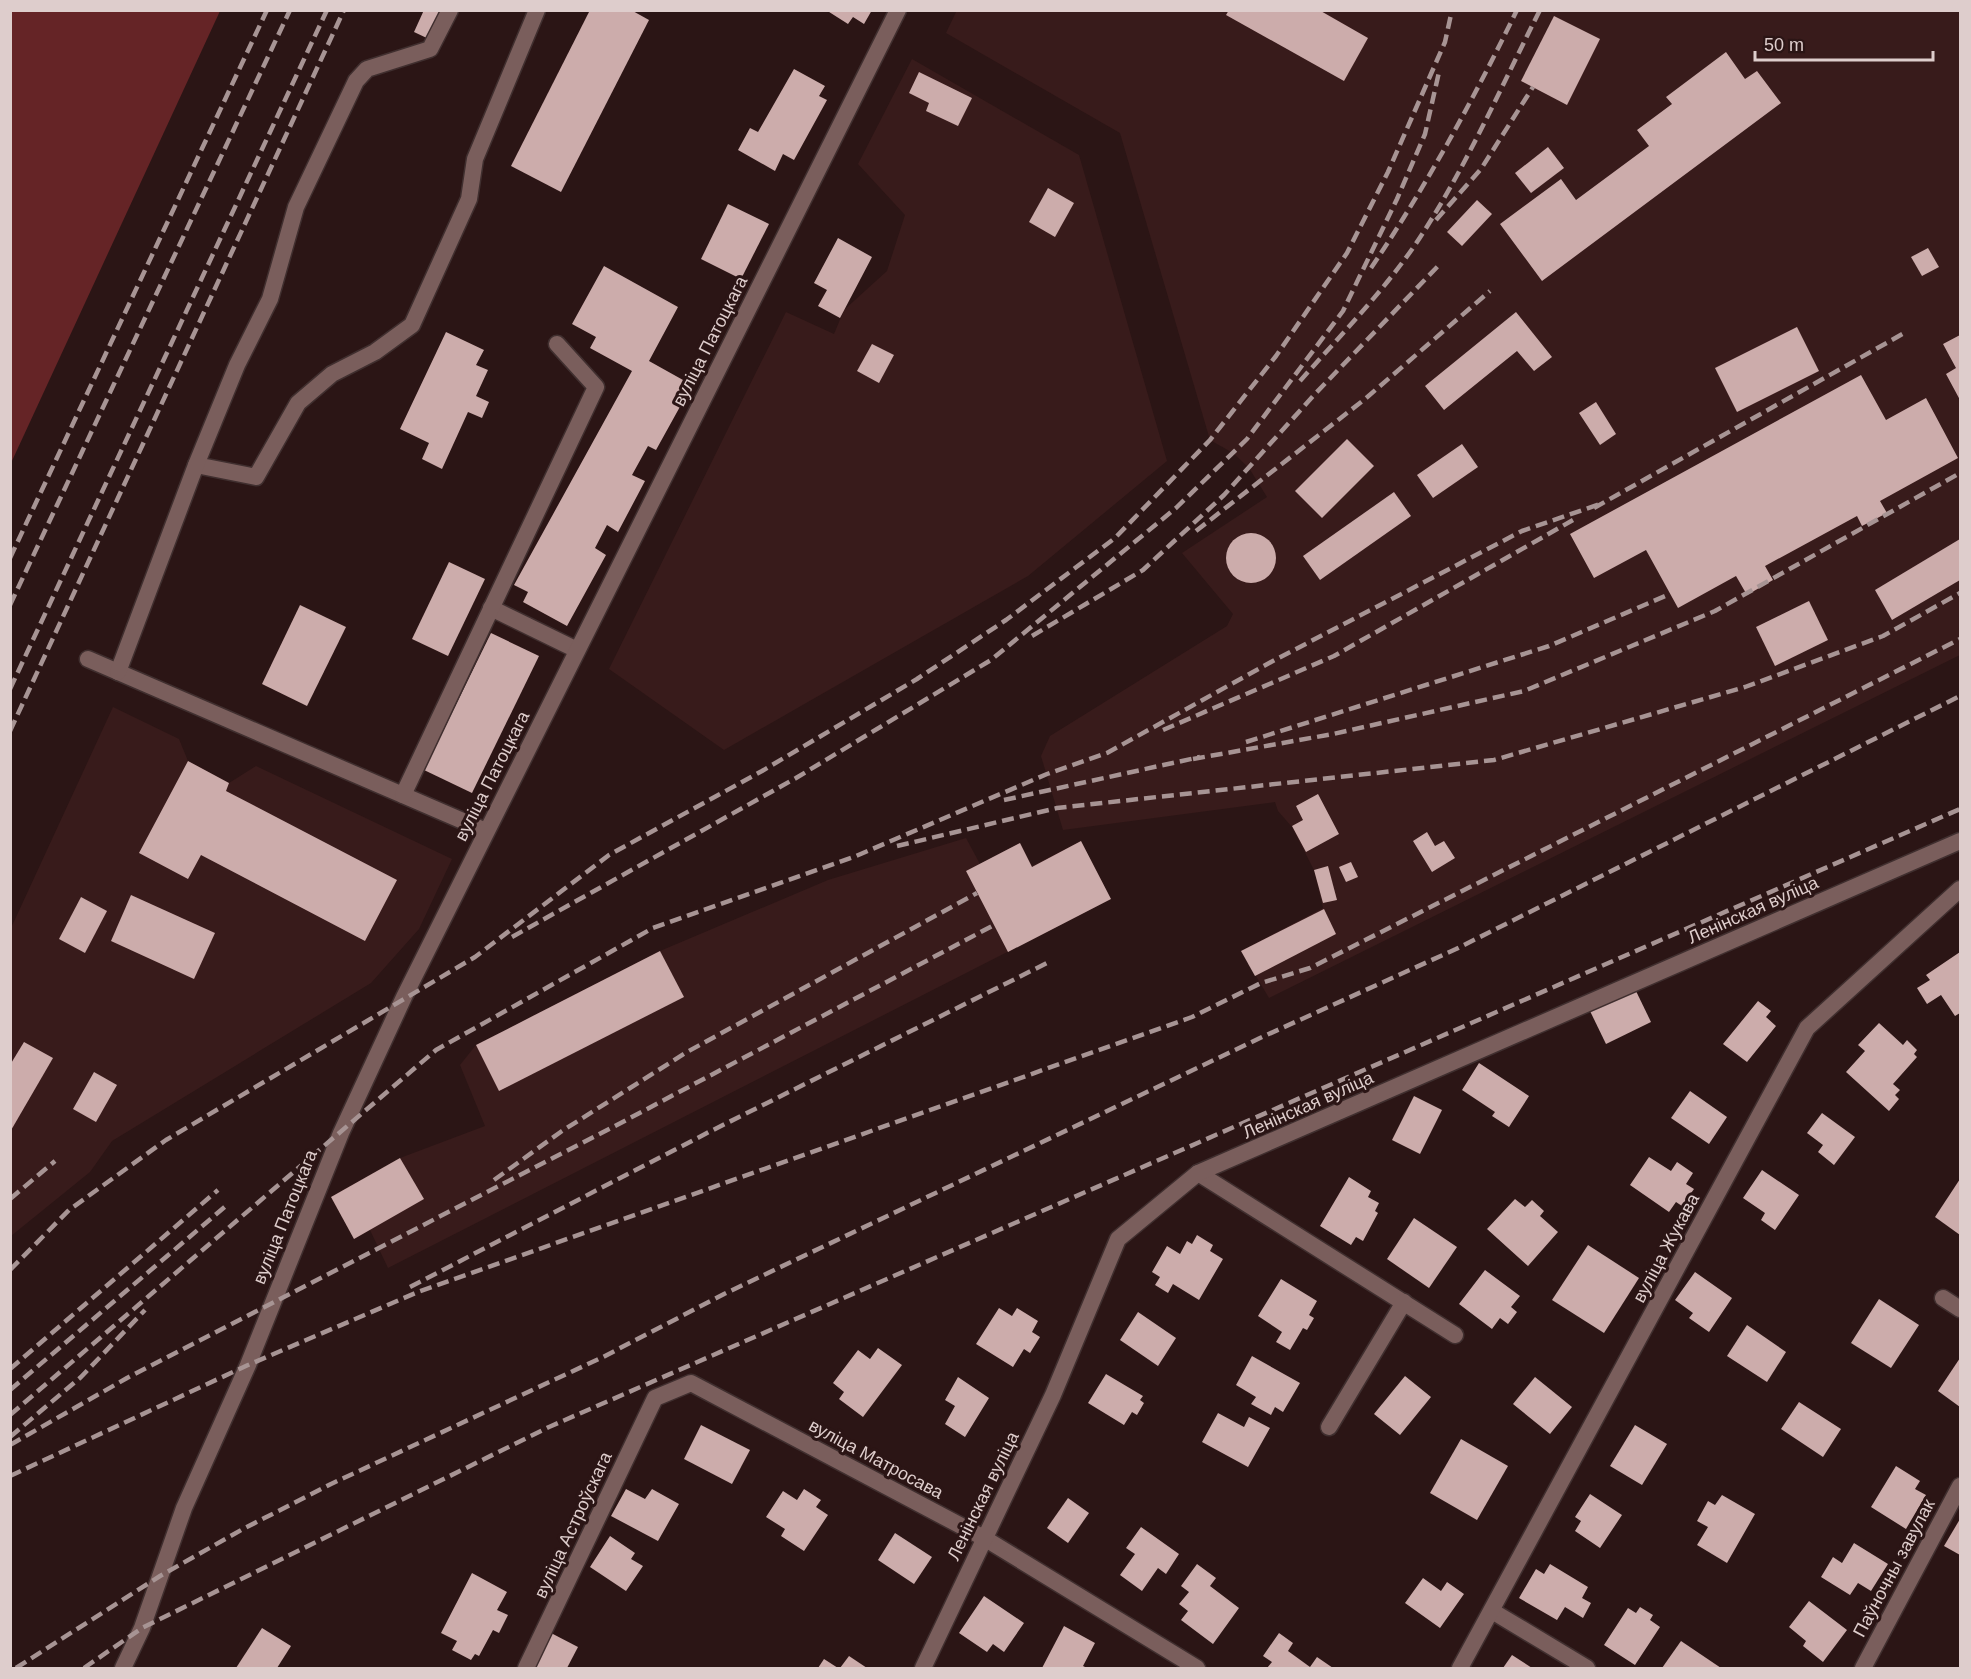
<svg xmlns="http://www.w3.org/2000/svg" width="1971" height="1679" font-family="Helvetica,sans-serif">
<rect width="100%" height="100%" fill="#2b1515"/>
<!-- built -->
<g fill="#381b1b">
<polygon points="957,10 1960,11 1960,655 1269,998 1241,951 1323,908 1314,870 1292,827 1278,811 1275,802 1063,830 1041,756 1050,736 1227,626 1233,614 1182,553 1267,497 1249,468 1233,453 1210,440 1120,133 946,33"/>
<polygon points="912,59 1079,155 1167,461 1028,576 724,750 609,669 786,312 834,334 844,310 887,271 905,215 858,164"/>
<polygon points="113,707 179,739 188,761 229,783 256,766 452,859 419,929 371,983 112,1141 90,1172 11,1236 11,928"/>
<polygon points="966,838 980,864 1020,843 1032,866 1081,841 1111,899 388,1268 370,1230 354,1239 331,1197 400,1158 485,1126 460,1065 476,1045 660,951 828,880"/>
</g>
<!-- green -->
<polygon fill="#652426" points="11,10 220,11 11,463 10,11"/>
<!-- building -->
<g fill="#ccacab">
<polygon points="424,10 445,10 431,40 414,32"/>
<polygon points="590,10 631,10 649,20 561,192 511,166"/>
<polygon points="826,10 872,10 864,24 853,17 848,24"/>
<polygon points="1229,10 1319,10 1368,38 1344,81 1226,15"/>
<polygon points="1554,16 1600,39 1567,105 1521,81"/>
<polygon points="1726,52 1745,79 1757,71 1781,103 1542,281 1500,224 1561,179 1576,200 1649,146 1637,130 1672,104 1666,97"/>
<polygon points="794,69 825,86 819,96 827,100 794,160 783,154 775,171 738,150 750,128 758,132"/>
<polygon points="919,72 972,98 958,126 926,111 929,103 909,93"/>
<polygon points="1548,147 1564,168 1531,193 1515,173"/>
<polygon points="1048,188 1074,203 1055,237 1029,222"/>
<polygon points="1477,200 1492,214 1462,246 1447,232"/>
<polygon points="728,204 769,224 741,279 701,259"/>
<polygon points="838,238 872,257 840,318 818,306 827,290 814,283"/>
<polygon points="1928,248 1939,267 1922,276 1911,257"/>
<polygon points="604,266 678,307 649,361 692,385 656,450 648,446 632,475 645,481 618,532 607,525 595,548 606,555 567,626 523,602 528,592 514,585 632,371 590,348 596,337 572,324"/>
<polygon points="1516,312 1552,357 1534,371 1517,351 1444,410 1425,386"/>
<polygon points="1797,327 1819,371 1737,412 1715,368"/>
<polygon points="446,332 484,350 476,365 488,370 476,396 489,402 482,418 468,412 442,469 422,459 429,443 400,429"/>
<polygon points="1960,335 1960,400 1946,374 1956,368 1943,344"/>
<polygon points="872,344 894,355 879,383 857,371"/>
<polygon points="1861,375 1886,420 1926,398 1958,458 1880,501 1887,513 1862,526 1857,516 1765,566 1773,580 1747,595 1736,576 1678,608 1646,550 1594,578 1570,534"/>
<polygon points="1596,402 1616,434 1600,445 1579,413"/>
<polygon points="1347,439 1374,466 1322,518 1295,491"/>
<polygon points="1462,444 1478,467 1433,498 1417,475"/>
<polygon points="1394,492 1411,516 1320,580 1303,556"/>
<circle cx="1251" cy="558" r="25"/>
<polygon points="1960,539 1960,580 1892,620 1875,590"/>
<polygon points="449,562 485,579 448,656 412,639"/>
<polygon points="1809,601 1828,640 1775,666 1756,627"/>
<polygon points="300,605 346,627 307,706 262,684"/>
<polygon points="491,633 539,656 472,793 424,770"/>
<polygon points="188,761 229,783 226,791 397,880 365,941 201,855 188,879 139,853"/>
<polygon points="1318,794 1339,834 1306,852 1292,826 1303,820 1296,806"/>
<polygon points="1427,832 1435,846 1444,841 1455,858 1432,872 1413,841"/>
<polygon points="1081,841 1111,899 1008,952 966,871 1020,843 1032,867"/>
<polygon points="1351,862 1358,877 1346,882 1339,867"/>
<polygon points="1328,866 1337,900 1323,903 1314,870"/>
<polygon points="131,895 215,933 194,979 111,941"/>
<polygon points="81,897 107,911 85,953 59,939"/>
<polygon points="1324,909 1336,934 1255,976 1241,951"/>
<polygon points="660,951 684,997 499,1091 476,1045"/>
<polygon points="1960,952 1960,1013 1955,1016 1941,995 1927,1004 1917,988 1930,980 1926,975"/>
<polygon points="1635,989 1651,1022 1606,1044 1590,1011"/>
<polygon points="1758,1001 1771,1011 1766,1017 1776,1026 1747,1062 1723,1044"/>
<polygon points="1879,1023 1903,1045 1907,1040 1917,1050 1914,1054 1917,1057 1893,1084 1900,1090 1895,1095 1899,1099 1889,1111 1846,1072 1865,1051 1858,1045"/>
<polygon points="24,1042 53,1058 10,1132 10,1065"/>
<polygon points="1479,1063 1529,1096 1509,1127 1492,1116 1495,1112 1462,1090"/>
<polygon points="94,1072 117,1085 96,1122 73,1109"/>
<polygon points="1690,1091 1727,1117 1709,1144 1671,1118"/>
<polygon points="1414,1096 1442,1110 1420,1154 1392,1140"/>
<polygon points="1822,1113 1855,1137 1834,1165 1818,1152 1823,1145 1807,1133"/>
<polygon points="1649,1157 1671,1171 1677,1162 1693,1173 1686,1184 1694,1189 1682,1206 1676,1202 1669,1212 1630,1185"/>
<polygon points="400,1158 424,1199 354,1239 331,1197"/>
<polygon points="1762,1170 1799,1195 1775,1230 1761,1220 1765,1213 1743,1198"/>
<polygon points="1349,1177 1371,1191 1368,1197 1379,1203 1375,1211 1378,1213 1363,1241 1356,1237 1351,1245 1320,1226"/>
<polygon points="1960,1179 1960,1235 1935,1217"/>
<polygon points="1515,1199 1525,1207 1532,1200 1544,1211 1540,1216 1558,1232 1528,1266 1487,1229"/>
<polygon points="1414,1218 1457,1247 1429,1288 1387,1259"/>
<polygon points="1197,1235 1213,1245 1210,1251 1223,1259 1199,1300 1173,1284 1168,1293 1155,1285 1160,1277 1152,1272 1167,1246 1180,1254 1187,1241 1192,1244"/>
<polygon points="1588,1245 1639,1278 1604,1333 1552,1300"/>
<polygon points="1485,1270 1520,1296 1511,1307 1517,1312 1508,1324 1500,1318 1492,1329 1459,1304"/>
<polygon points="1695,1272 1732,1298 1709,1332 1689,1318 1693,1313 1675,1300"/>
<polygon points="1281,1279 1317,1301 1309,1315 1314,1318 1307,1330 1303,1328 1290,1350 1276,1342 1282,1332 1258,1316"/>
<polygon points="1879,1299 1919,1325 1891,1368 1851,1343"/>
<polygon points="999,1308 1012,1316 1017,1308 1038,1321 1032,1332 1040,1337 1030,1353 1024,1349 1013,1367 976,1344"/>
<polygon points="1138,1312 1176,1338 1158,1366 1120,1340"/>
<polygon points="1747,1325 1786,1352 1767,1382 1727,1356"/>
<polygon points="878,1348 902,1365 863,1417 839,1399 844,1392 833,1383 858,1350 870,1359"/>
<polygon points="1252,1356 1300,1383 1283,1412 1275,1407 1271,1415 1251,1404 1256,1397 1236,1385"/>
<polygon points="1960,1358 1960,1407 1938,1391"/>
<polygon points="1106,1374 1143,1396 1140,1400 1144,1403 1137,1415 1132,1412 1124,1425 1088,1403"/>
<polygon points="1405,1376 1431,1397 1400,1435 1374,1414"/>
<polygon points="958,1377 989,1398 965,1437 945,1424 955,1406 945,1400"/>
<polygon points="1535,1377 1572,1407 1550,1434 1513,1404"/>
<polygon points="1799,1402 1841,1429 1823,1457 1781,1429"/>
<polygon points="1218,1413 1244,1427 1249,1417 1270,1428 1248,1467 1202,1442"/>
<polygon points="701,1425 750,1450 732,1484 684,1459"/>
<polygon points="1635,1425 1667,1444 1642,1485 1610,1466"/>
<polygon points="1461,1439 1508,1466 1477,1520 1430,1493"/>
<polygon points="1896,1466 1920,1481 1915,1489 1926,1495 1906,1529 1871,1507"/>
<polygon points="626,1489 645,1499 652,1489 679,1504 658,1541 611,1516"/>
<polygon points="804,1489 821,1500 816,1507 828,1515 804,1551 781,1536 785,1529 766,1517 783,1491 797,1500"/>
<polygon points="1590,1494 1622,1515 1600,1548 1575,1531 1581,1521 1575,1517"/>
<polygon points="1722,1495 1755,1514 1727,1563 1697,1545 1708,1527 1697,1521 1708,1501 1715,1505"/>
<polygon points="1068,1498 1089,1513 1068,1543 1047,1528"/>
<polygon points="1960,1519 1960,1555 1944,1546"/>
<polygon points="1141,1527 1179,1554 1166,1574 1158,1568 1142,1591 1120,1575 1135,1554 1126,1548"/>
<polygon points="895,1533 932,1557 914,1584 878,1560"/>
<polygon points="610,1536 635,1553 631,1559 643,1566 626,1591 590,1567"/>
<polygon points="1854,1543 1888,1564 1871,1591 1858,1583 1850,1595 1821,1577 1833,1557 1842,1563"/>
<polygon points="1197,1564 1216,1578 1210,1586 1239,1608 1213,1644 1181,1620 1188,1611 1179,1604 1189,1592 1181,1586"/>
<polygon points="1550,1564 1588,1587 1582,1598 1591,1603 1583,1618 1565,1607 1557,1620 1519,1598 1536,1569 1544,1574"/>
<polygon points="472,1573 507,1592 497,1610 508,1615 499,1633 493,1630 479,1656 475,1654 471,1660 452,1650 457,1641 441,1633"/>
<polygon points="1423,1578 1441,1591 1447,1582 1464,1594 1440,1628 1405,1603"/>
<polygon points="984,1596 1024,1623 1004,1652 993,1644 987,1652 959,1633"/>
<polygon points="1809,1601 1847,1630 1823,1662 1803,1646 1806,1641 1789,1627"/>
<polygon points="1640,1607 1653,1615 1650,1620 1660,1627 1635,1665 1604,1645 1628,1608 1636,1613"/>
<polygon points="1064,1626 1095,1643 1083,1666 1087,1668 1042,1668"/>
<polygon points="262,1628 291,1646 277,1668 236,1668"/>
<polygon points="551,1633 578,1647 567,1668 532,1668"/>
<polygon points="1279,1633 1293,1643 1288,1651 1310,1667 1317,1657 1333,1668 1267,1668 1272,1662 1263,1656"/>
<polygon points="1681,1641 1721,1668 1662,1668"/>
<polygon points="1512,1655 1532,1668 1503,1668"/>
<polygon points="849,1656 867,1668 840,1668"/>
<polygon points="824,1659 838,1668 818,1668"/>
</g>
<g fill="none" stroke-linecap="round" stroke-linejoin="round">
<defs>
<g id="minor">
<polyline points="196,465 256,477 298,403 332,374 375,352 412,325 469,199 475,159 537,10"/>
<polyline points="491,608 577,650"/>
<polyline points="88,659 486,831"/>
<polyline points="118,672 196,465 237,365 270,299 296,207 356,81 367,69 430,49 450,10"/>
<polyline points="403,795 596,387 557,344"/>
<polyline points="1198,1173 1455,1335"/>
<polyline points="1943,1298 1960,1309"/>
<polyline points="1329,1427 1404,1302"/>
<polyline points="1492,1611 1587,1668"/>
<polyline points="123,1668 142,1628 184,1508 248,1365 341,1133 404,997 898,10"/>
<polyline points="526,1668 655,1398 691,1383 984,1538 1197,1668"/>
<polyline points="923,1668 1053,1395 1118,1239 1198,1173 1960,841"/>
<polyline points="1460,1668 1807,1028 1960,889"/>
<polyline points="1863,1668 1960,1486"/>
</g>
</defs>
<!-- minor casing -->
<use href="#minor" stroke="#402f2f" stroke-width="19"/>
<!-- minor -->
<use href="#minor" stroke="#7a5e5c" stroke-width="16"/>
<!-- rail -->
<g stroke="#a79494" stroke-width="4.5" stroke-dasharray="12 6" stroke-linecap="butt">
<polyline points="1436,220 1481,169 1533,87"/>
<path d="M1371,268C1427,185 1473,100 1517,10"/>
<path d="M1300,381C1339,337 1381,294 1415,245C1464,172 1500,89 1540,10"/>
<polyline points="1594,508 1906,332"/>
<polyline points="1196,531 1365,399 1490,291"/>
<polyline points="10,558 267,10"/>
<polyline points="10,605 290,10"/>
<polyline points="1032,636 1143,570 1224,495 1315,394 1440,264"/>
<polyline points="10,689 327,10"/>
<polyline points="1163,730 1334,656 1573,520"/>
<polyline points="10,731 344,10"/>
<polyline points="1246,742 1549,646 1670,594"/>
<polyline points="1193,759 1333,734 1524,691 1715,611 1960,473"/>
<polyline points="1004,800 1200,757"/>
<polyline points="897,846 1057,808 1494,760 1745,687 1883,636 1960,593"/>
<polyline points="512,937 796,778 991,660 1176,508 1247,439 1343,311 1397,199 1425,134 1439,72"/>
<polyline points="494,1180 562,1131 687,1052 977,893"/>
<polyline points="10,1199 55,1161"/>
<polyline points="10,1270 69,1210 166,1140 475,957 609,855 762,771 917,679 1006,620 1115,538 1210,440 1276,356 1347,253 1388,172 1445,42 1452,10"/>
<polyline points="410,1287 709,1132 1049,962"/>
<polyline points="10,1369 218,1190"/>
<polyline points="10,1390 227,1205"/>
<polyline points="10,1415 436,1050 653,928 856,856 1047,774 1107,753 1271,662 1522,531 1600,504"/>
<polyline points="10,1437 81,1377 145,1310"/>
<polyline points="10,1445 127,1378 615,1126 994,925"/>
<polyline points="10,1476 248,1365 418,1292 1192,1017 1261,983 1310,968 1960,639"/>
<polyline points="16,1668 160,1576 243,1529 331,1484 603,1357 724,1294 1260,1038 1456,949 1960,696"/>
<polyline points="84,1668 142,1628 549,1427 1960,809"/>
</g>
</g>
<g text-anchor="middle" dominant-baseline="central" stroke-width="6" stroke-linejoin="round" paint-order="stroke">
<!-- street labels -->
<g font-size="18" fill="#decdcc" stroke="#2b1515">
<text transform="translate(710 341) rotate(-63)">вуліца Патоцкага</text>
<text transform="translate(492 776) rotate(-63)">вуліца Патоцкага</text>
<text transform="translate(1753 910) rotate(-24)">Ленінская вуліца</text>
<text transform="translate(1308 1105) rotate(-24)">Ленінская вуліца</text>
<text transform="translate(285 1217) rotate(-68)">вуліца Патоцкага</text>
<text transform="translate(1666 1248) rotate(-62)">вуліца Жукава</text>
<text transform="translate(876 1459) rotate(28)">вуліца Матросава</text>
<text transform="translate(983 1496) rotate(-64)">Ленінская вуліца</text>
<text transform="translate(573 1525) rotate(-65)">вуліца Астроўскага</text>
<text transform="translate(1894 1568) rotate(-62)">Паўночны завулак</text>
</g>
</g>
<!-- border -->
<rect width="1971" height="1679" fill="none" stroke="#decdcc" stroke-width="24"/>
<!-- scale -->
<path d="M1755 51v9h178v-9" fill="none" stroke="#decdcc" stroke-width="3"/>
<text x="1764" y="51" font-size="18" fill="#decdcc" stroke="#2b1515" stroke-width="4.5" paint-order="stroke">50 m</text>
</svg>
